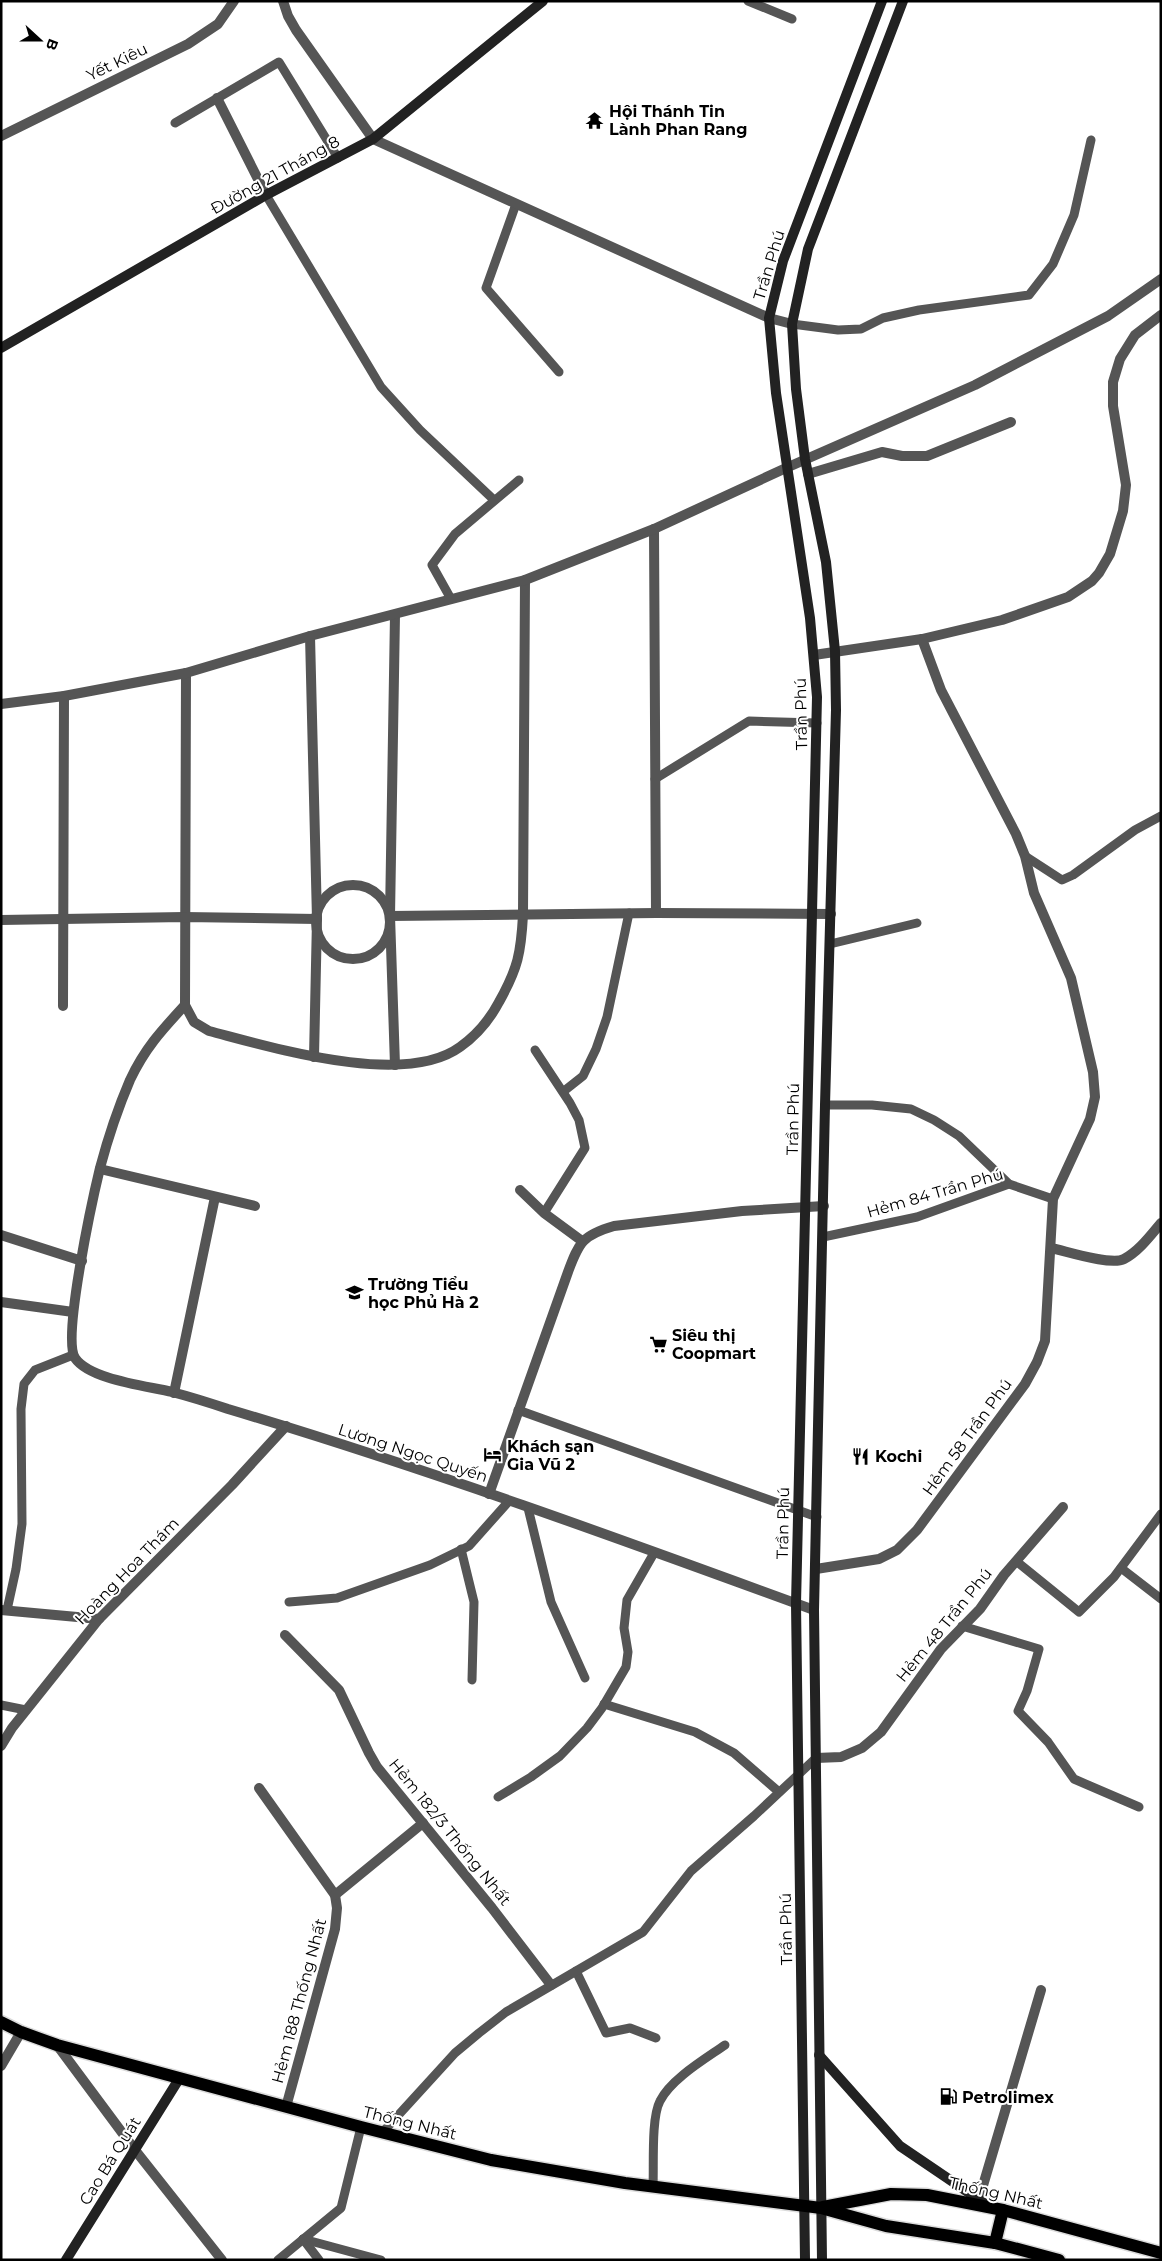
<svg xmlns="http://www.w3.org/2000/svg" width="1162" height="2261" font-family="Montserrat,sans-serif">
<rect width="100%" height="100%" fill="#fff"/>
<g fill="none" stroke-linecap="round" stroke-linejoin="round">
<defs>
<g id="primary">
<polyline points="1,2022 21,2032 57,2045 361,2127 491,2160 625,2183 821,2208 886,2226 995,2243 1059,2260"/>
<polyline points="823,2207 891,2194 927,2195 1003,2210 1161,2253"/>
<polyline points="995,2243 1003,2210"/>
</g>
</defs>
<!-- primary casing -->
<use href="#primary" stroke="#dbdbdb" stroke-width="15"/>
<!-- lane -->
<g stroke="#555" stroke-width="9">
<polyline points="748,1 792,19"/>
<polyline points="175,123 279,62 338,158"/>
<polyline points="266,195 381,387 420,430 494,500"/>
<polyline points="516,204 486,288 559,372"/>
<polyline points="792,324 838,330 861,329 883,318 919,310 1029,295 1053,264 1074,215 1091,140"/>
<polyline points="451,599 432,565 455,534 519,480"/>
<polyline points="655,779 749,721 817,723"/>
<polyline points="1025,856 1062,880 1073,875 1135,830 1161,816"/>
<polyline points="830,944 917,923"/>
<polyline points="535,1050 570,1103 579,1120 585,1148 544,1213"/>
<polyline points="564,1091 583,1076 596,1049 607,1017 629,913"/>
<polyline points="825,1105 872,1105 911,1109 934,1120 959,1136 1009,1184 1053,1199"/>
<polyline points="823,1237 917,1217 1009,1184"/>
<polyline points="518,1410 817,1517"/>
<polyline points="528,1508 551,1602 585,1678"/>
<polyline points="461,1549 474,1602 472,1680"/>
<polyline points="1016,1561 1079,1612 1114,1577 1161,1514"/>
<polyline points="1121,1568 1161,1599"/>
<polyline points="289,1602 337,1598 430,1565 469,1546 509,1501"/>
<polyline points="7,1610 16,1569 22,1524 21,1409 24,1384 35,1370 73,1355"/>
<polyline points="962,1626 1039,1649 1027,1691 1018,1711 1048,1742 1074,1779 1139,1807"/>
<polyline points="604,1704 695,1732 734,1753 779,1792"/>
<polyline points="1,1705 26,1710"/>
<polyline points="498,1797 531,1777 560,1756 587,1728 602,1708 626,1667 628,1652 624,1628 627,1600 654,1553"/>
<polyline points="576,1971 606,2033 630,2028 656,2038"/>
<polyline points="382,2133 455,2053 479,2033 506,2012 643,1932 691,1871 754,1816 816,1758"/>
<path d="M653,2186C654,2165 651,2118 660,2101C671,2079 705,2059 725,2045"/>
<polyline points="303,2239 381,2260"/>
<polyline points="303,2239 319,2260"/>
<polyline points="278,2260 341,2208 361,2127"/>
</g>
<!-- street -->
<g stroke="#555" stroke-width="10">
<polyline points="283,1 288,16 296,30 373,139 769,318 792,324"/>
<polyline points="217,98 266,195"/>
<polyline points="1,136 188,44 218,24 234,1"/>
<polyline points="808,474 882,452 902,456 927,456 1011,422"/>
<polyline points="654,529 656,913"/>
<polyline points="395,615 390,916 395,1065"/>
<polyline points="310,636 317,919 314,1057"/>
<polyline points="814,655 922,639 1002,620 1068,597 1092,581 1099,573 1110,554 1123,511 1126,485 1113,406 1113,382 1120,359 1135,335 1161,315"/>
<path d="M186,673L185,1005L194,1022L209,1031C271,1047 404,1088 460,1047C477,1035 490,1019 499,1002C518,968 521,953 523,915L525,580"/>
<polyline points="1,704 64,696 186,673 310,636 525,580 654,529 786,468 975,385 1108,316 1161,279"/>
<circle cx="353" cy="922" r="37"/>
<polyline points="390,916 656,913 831,914"/>
<polyline points="1,920 184,917 317,919"/>
<path d="M185,1005C162,1030 145,1048 130,1080C118,1108 108,1138 100,1168C93,1197 62,1338 75,1358C90,1380 148,1386 172,1392C191,1397 210,1403 228,1409C426,1468 620,1539 814,1610"/>
<polyline points="63,1006 64,696"/>
<polyline points="100,1169 255,1206"/>
<polyline points="520,1190 544,1213 582,1241"/>
<polyline points="1,1235 82,1261"/>
<path d="M1051,1248C1066,1251 1111,1266 1124,1259C1139,1251 1150,1236 1161,1223"/>
<polyline points="1,1302 73,1312"/>
<polyline points="174,1393 215,1197"/>
<path d="M489,1494L568,1272C579,1242 583,1235 614,1226L742,1211L824,1206"/>
<polyline points="816,1569 879,1559 897,1550 917,1530 1025,1384 1037,1362 1045,1341 1053,1199 1090,1119 1095,1097 1093,1072 1071,978 1034,893 1025,856 1016,834 941,690 922,639"/>
<polyline points="1,1610 99,1619"/>
<polyline points="285,1635 339,1690 369,1753 377,1767 492,1908 551,1985"/>
<polyline points="1,1746 12,1728 99,1619 232,1485 286,1426"/>
<polyline points="816,1758 841,1757 862,1748 881,1732 941,1649 980,1609 1004,1575 1063,1507"/>
<polyline points="259,1788 335,1895 337,1908 335,1929 286,2107"/>
<polyline points="335,1895 423,1823"/>
<polyline points="57,2045 135,2150 222,2260"/>
<polyline points="1,2066 21,2032"/>
<polyline points="979,2199 1041,1990"/>
</g>
<!-- secondary -->
<g stroke="#222" stroke-width="10">
<polyline points="1,348 266,195 373,139 543,1"/>
<polyline points="819,2055 900,2146 987,2205"/>
<polyline points="66,2260 179,2079"/>
<polyline points="805,2260 796,1604 817,697 810,618 776,393 769,318 783,261 882,1"/>
<polyline points="822,2260 814,1610 825,1105 836,710 835,651 826,562 805,459 796,389 792,324 808,249 903,1"/>
</g>
<!-- primary -->
<use href="#primary" stroke="#000" stroke-width="12"/>
</g>
<!-- icons -->
<defs>
<symbol id="temple-bare" viewBox="-9 -9 18 18"><path d="M0-6L5-2H3V0L6.5 2.5H4V6H1.5V3h-3V6H-4V2.5H-6.5L-3 0V-2H-5Z" fill="#000" stroke="#fff" stroke-width="2.5" paint-order="stroke"/></symbol>
<symbol id="school-bare" viewBox="-9 -9 18 18"><path d="M0-5L7-2L0 1L-7-2ZM-4 1L0 2.5L4 1V4Q0 6-4 4Z" fill="#000" stroke="#fff" stroke-width="2.5" paint-order="stroke"/></symbol>
<symbol id="supermarket-bare" viewBox="-9 -9 18 18"><path d="M-6-5.5h2.5l.6 2H6L4.5 2H-2.5L-4.4-4H-6ZM-1.5 3.2a1.3 1.3 0 1 0 .1 0ZM3 3.2a1.3 1.3 0 1 0 .1 0Z" fill="#000" stroke="#fff" stroke-width="2.5" paint-order="stroke"/></symbol>
<symbol id="hotel-bare" viewBox="-9 -9 18 18"><path d="M-6-4.5h1.5V1H6V5H4.5V3h-9V5H-6ZM-4 0a1.8 1.8 0 1 1 3.6 0ZM.5 0V-2.5h3Q6-2.5 6 0Z" fill="#000" stroke="#fff" stroke-width="2.5" paint-order="stroke"/></symbol>
<symbol id="restaurant-bare" viewBox="-9 -9 18 18"><path d="M-5-6h1v4h1v-4h1v4h1v-4h1v5L-1.5 .5V6h-2V.5L-5-1ZM5-6V6H3V1.5H1.5Q1.5-4 5-6Z" fill="#000" stroke="#fff" stroke-width="2.5" paint-order="stroke"/></symbol>
<symbol id="fuel-bare" viewBox="-9 -9 18 18"><path d="M-5.5-6h7V0h2V4h1.3V-2.5L3-4.5l.8-.8L6-3V5H2.5V1h-1V6h-7ZM-4.2-4.7v3.2H.2V-4.7Z" fill="#000" stroke="#fff" stroke-width="2.5" paint-order="stroke"/></symbol>
</defs>
<g fill-rule="evenodd">
<use href="#temple-bare" x="582" y="108" width="25" height="25"/>
<use href="#school-bare" x="342" y="1280" width="25" height="25"/>
<use href="#supermarket-bare" x="646" y="1332" width="25" height="25"/>
<use href="#hotel-bare" x="480" y="1442" width="25" height="25"/>
<use href="#restaurant-bare" x="848" y="1444" width="25" height="25"/>
<use href="#fuel-bare" x="936" y="2084" width="25" height="25"/>
</g>
<g text-anchor="middle" dominant-baseline="central" stroke-width="4" stroke-linejoin="round" paint-order="stroke">
<!-- street labels -->
<g font-size="16" fill="#000" stroke="#fff">
<text transform="translate(117 62) rotate(-26)">Yết Kiêu</text>
<text transform="translate(275 175) rotate(-29)">Đường 21 Tháng 8</text>
<text transform="translate(769 265) rotate(-73)">Trần Phú</text>
<text transform="translate(801 714) rotate(-91)">Trần Phú</text>
<text transform="translate(793 1119) rotate(-89)">Trần Phú</text>
<text transform="translate(935 1193) rotate(-16)">Hẻm 84 Trần Phú</text>
<text transform="translate(967 1437) rotate(-54)">Hẻm 58 Trần Phú</text>
<text transform="translate(413 1453) rotate(18)">Lương Ngọc Quyến</text>
<text transform="translate(783 1523) rotate(-89)">Trần Phú</text>
<text transform="translate(127 1571) rotate(-46)">Hoàng Hoa Thám</text>
<text transform="translate(944 1625) rotate(-51)">Hẻm 48 Trần Phú</text>
<text transform="translate(450 1832) rotate(51)">Hẻm 182/3 Thống Nhất</text>
<text transform="translate(786 1929) rotate(-91)">Trần Phú</text>
<text transform="translate(299 2001) rotate(-75)">Hẻm 188 Thống Nhất</text>
<text transform="translate(410 2123) rotate(14)">Thống Nhất</text>
<text transform="translate(110 2161) rotate(-58)">Cao Bá Quát</text>
<text transform="translate(996 2193) rotate(13)">Thống Nhất</text>
</g>
<!-- poi labels -->
<g font-size="16" font-weight="bold" fill="#000" stroke="#fff" text-anchor="start">
<text x="609" y="111">Hội Thánh Tin<tspan x="609" dy="18">Lành Phan Rang</tspan></text>
<text x="368" y="1284">Trường Tiểu<tspan x="368" dy="18">học Phủ Hà 2</tspan></text>
<text x="672" y="1335">Siêu thị<tspan x="672" dy="18">Coopmart</tspan></text>
<text x="507" y="1446">Khách sạn<tspan x="507" dy="18">Gia Vũ 2</tspan></text>
<text x="875" y="1456">Kochi</text>
<text x="962" y="2097">Petrolimex</text>
</g>
</g>
<!-- border -->
<rect width="1162" height="2261" fill="none" stroke="#000000" stroke-width="5"/>
<!-- north arrow -->
<g transform="translate(40 40) rotate(111)" stroke="#ffffff" stroke-width="4" paint-order="stroke">
<path d="M0-4L9 19L0 12L-9 19Z" fill="#000000"/>
<text y="-8" font-size="14" font-weight="bold" text-anchor="middle" fill="#000000">B</text>
</g>
</svg>
